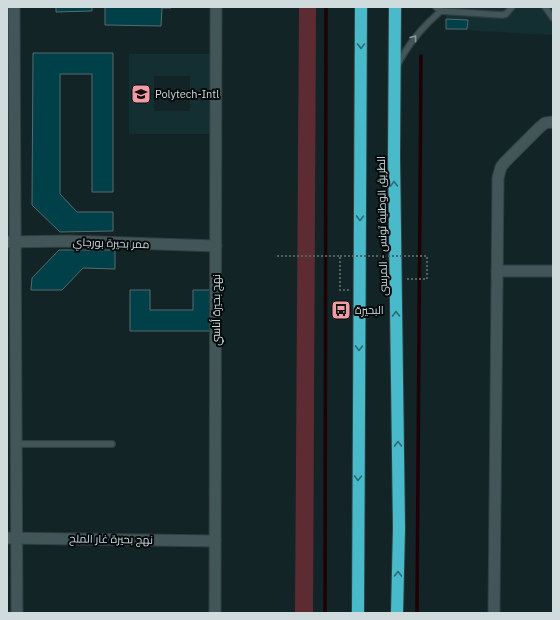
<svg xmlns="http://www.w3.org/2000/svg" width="560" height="620" font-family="'IBM Plex Sans',Cairo,sans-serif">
<rect width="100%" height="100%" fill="#122426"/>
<!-- built -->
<g fill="#142f32" fill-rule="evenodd">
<polygon points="446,7 553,7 553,35 446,29"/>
<path d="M129,54H210V134H129ZM154,76H190V111H154Z"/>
</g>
<!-- green -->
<polygon fill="#5d2c33" points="299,7 316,7 313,613 295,613"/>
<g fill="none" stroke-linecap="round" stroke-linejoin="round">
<!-- stream -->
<g stroke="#1e0005" stroke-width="3.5">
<polyline points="325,613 326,7"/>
<polyline points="417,613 421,56"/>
</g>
</g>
<!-- building -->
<g fill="#004149" stroke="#576b6e">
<polygon points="56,7 92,7 92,11 56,12"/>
<polygon points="105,7 171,7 171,8 162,8 161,26 105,25"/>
<polygon points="446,19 468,20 467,29 446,29"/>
<polygon points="33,53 113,53 113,192 92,192 92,74 60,74 60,194 77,212 113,212 113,231 60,232 32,205"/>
<polygon points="59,250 115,250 115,269 83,268 62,290 31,290 32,278"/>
<polygon points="130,290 150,290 150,310 193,310 193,290 210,290 210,331 130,331"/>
</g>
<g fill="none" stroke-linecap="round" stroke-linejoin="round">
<defs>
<g id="lane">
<polyline points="436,7 441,11 502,15 506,14 512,7"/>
<polyline points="545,7 553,18"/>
<path d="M397,66C408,44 422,27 441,11"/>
<polyline points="16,444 112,444"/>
</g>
<g id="street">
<polyline points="14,7 17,613"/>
<polyline points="7,242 69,241 216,246"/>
<polyline points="497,271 553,271"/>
<polyline points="7,538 215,541"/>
<polyline points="215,613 216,7"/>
<polyline points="494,613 498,178 501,167 505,162 540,127 545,123 553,122"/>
</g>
<g id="highway">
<polyline points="395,7 394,157 399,528 397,613"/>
<polyline points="358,613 361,7"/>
</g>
</defs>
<!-- lane casing -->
<use href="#lane" stroke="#323e40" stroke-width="8"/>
<!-- street casing -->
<use href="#street" stroke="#323e40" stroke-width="13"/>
<!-- highway casing -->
<use href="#highway" stroke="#323e40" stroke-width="14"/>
<!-- path -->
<g stroke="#516163" stroke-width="2" stroke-dasharray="2 2" stroke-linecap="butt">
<polyline points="277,256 340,256 340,290 349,290"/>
<polyline points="407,279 427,279 427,256 424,256"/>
</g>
<!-- lane -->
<use href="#lane" stroke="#425558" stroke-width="5.5"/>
<!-- street -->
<use href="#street" stroke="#425558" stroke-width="11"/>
<!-- highway -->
<use href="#highway" stroke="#48baca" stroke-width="12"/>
<!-- path-bridge -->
<polyline stroke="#516163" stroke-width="2" stroke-dasharray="2 2" stroke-linecap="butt" points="340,256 424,256"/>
</g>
<!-- one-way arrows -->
<defs><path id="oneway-chevron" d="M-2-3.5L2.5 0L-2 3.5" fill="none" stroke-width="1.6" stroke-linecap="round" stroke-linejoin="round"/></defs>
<use stroke="#89989a" href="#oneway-chevron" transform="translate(414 38) rotate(-53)"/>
<g stroke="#2a6b75">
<use href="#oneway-chevron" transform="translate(361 46) rotate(90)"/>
<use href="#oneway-chevron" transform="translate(394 184) rotate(-91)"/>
<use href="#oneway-chevron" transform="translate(360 218) rotate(91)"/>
<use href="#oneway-chevron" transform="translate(396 314) rotate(-91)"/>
<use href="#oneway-chevron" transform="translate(359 348) rotate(91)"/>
<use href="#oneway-chevron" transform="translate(398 444) rotate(-91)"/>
<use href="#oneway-chevron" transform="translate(358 478) rotate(91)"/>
<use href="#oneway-chevron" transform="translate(398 574) rotate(-89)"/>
</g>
<!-- icons -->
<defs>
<symbol id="university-square" viewBox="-11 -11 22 22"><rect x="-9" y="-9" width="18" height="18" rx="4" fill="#f49aa5" stroke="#050b0d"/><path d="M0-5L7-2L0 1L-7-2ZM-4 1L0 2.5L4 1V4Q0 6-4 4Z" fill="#111"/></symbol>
<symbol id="bus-square" viewBox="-11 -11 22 22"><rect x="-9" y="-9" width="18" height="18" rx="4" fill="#f49aa5" stroke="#050b0d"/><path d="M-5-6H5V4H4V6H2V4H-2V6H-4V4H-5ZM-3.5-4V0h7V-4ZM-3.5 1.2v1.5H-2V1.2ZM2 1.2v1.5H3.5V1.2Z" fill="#111"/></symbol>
</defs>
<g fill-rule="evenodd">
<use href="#university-square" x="130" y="83" width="22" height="22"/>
<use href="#bus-square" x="330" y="299" width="22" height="22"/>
</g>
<g text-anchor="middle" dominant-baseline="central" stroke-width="4" stroke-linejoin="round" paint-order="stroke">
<!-- poi labels -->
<g font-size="11" fill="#d0dbdd" stroke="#050b0d" text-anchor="start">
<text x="155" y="94">Polytech-Intl</text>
<text x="355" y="310">البحيرة</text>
</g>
<!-- street labels -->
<g font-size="11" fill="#d0dbdd" stroke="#050b0d">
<text transform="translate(382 226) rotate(-91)">الطريق الوطنية تونس - المرسى</text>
<text transform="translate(111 243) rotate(2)">ممر بحيرة بورجاي</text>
<text transform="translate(216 310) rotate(-90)">نهج بحيرة أناسي</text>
<text transform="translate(111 539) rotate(1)">نهج بحيرة غار الملح</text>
</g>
</g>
<!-- border -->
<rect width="560" height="620" fill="none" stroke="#d0dbdd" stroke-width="16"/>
</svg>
